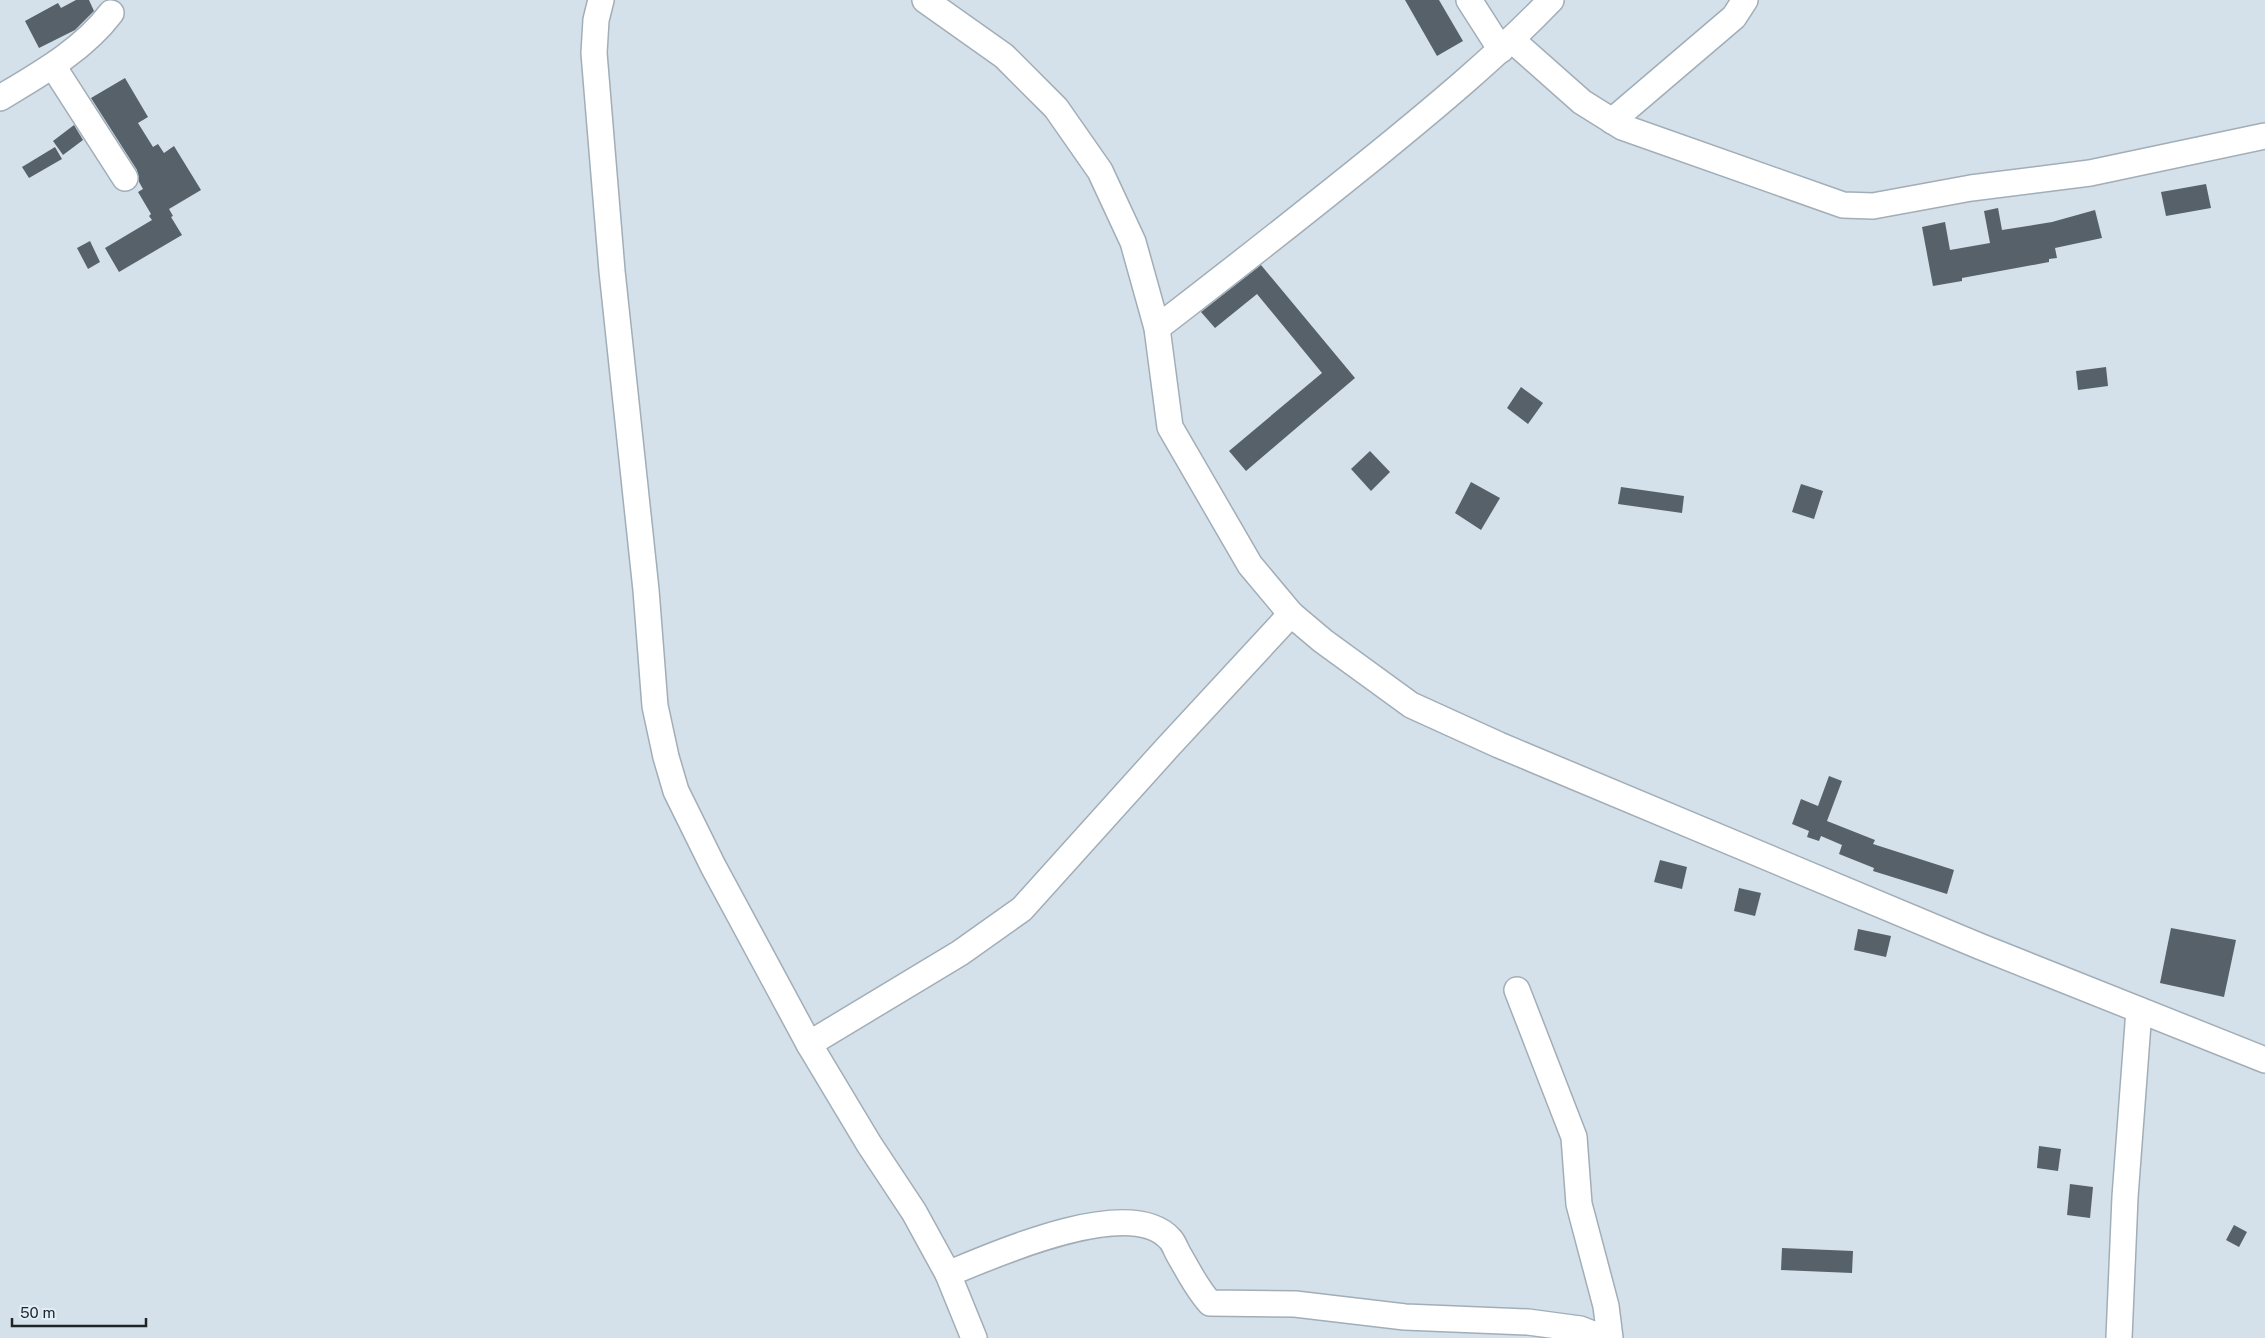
<svg xmlns="http://www.w3.org/2000/svg" width="2265" height="1338" font-family="'Public Sans',sans-serif">
<rect width="100%" height="100%" fill="#d4e0ea"/>
<!-- building -->
<g fill="#56616a">
<polygon points="76,0 89,0 94,11 75,30 39,48 25,21 58,3 61,8"/>
<polygon points="1405,0 1439,0 1463,41 1437,56"/>
<polygon points="125,78 148,117 138,123 153,147 158,144 164,153 174,146 201,190 169,209 173,216 171,217 182,235 119,272 105,248 152,220 149,216 151,214 138,192 143,189 139,182 137,170 91,98"/>
<polygon points="74,125 83,140 63,155 53,141"/>
<polygon points="55,147 62,159 29,178 22,167"/>
<polygon points="2206,184 2211,208 2166,216 2161,192"/>
<polygon points="1998,208 2002,230 2052,222 2095,210 2102,238 2055,248 2057,258 2049,259 2049,262 1962,278 1962,281 1933,286 1922,227 1945,222 1950,250 1990,243 1984,211"/>
<polygon points="90,241 100,262 88,269 77,248"/>
<polygon points="1261,265 1355,378 1246,471 1229,451 1322,373 1257,294 1215,328 1201,312"/>
<polygon points="2106,367 2108,386 2078,390 2076,371"/>
<polygon points="1521,387 1543,403 1528,424 1507,408"/>
<polygon points="1370,451 1390,472 1371,491 1351,469"/>
<polygon points="1471,482 1500,498 1481,530 1455,513"/>
<polygon points="1801,484 1823,491 1814,519 1792,512"/>
<polygon points="1621,487 1684,496 1682,513 1618,504"/>
<polygon points="1829,776 1842,781 1827,821 1875,840 1873,844 1954,870 1947,894 1873,871 1874,868 1839,854 1842,845 1821,836 1819,841 1807,837 1809,831 1792,824 1801,799 1818,806"/>
<polygon points="1660,860 1687,867 1682,889 1654,882"/>
<polygon points="1739,888 1761,893 1755,916 1734,911"/>
<polygon points="2171,928 2236,940 2224,997 2160,983"/>
<polygon points="1858,929 1891,936 1886,957 1854,950"/>
<polygon points="2039,1146 2061,1149 2058,1171 2037,1168"/>
<polygon points="2070,1184 2093,1187 2090,1218 2067,1215"/>
<polygon points="2234,1225 2247,1232 2239,1247 2226,1240"/>
<polygon points="1782,1248 1853,1251 1852,1273 1781,1270"/>
</g>
<g fill="none" stroke-linecap="round" stroke-linejoin="round">
<defs>
<g id="minor">
<polyline points="601,0 596,20 594,53 612,271 646,590 655,706 666,757 676,791 713,866 809,1044 869,1144 914,1212 948,1274 974,1338"/>
<polyline points="925,0 1004,56 1056,108 1100,171 1133,242 1157,328 1170,427 1250,565 1291,614 1323,641 1411,705 1499,745 1979,946 2265,1060"/>
<polyline points="1469,0 1501,50"/>
<polyline points="1512,40 1582,102 1622,127 1843,205 1873,206 1971,188 2090,173 2265,136"/>
<polyline points="53,66 125,178"/>
<path d="M0,98C40,74 83,50 111,13"/>
<polyline points="1612,121 1734,17 1745,0"/>
<path d="M1157,328C1231,271 1305,213 1378,154C1438,105 1497,56 1551,0"/>
<polyline points="1517,990 1574,1137 1579,1204 1606,1306 1610,1338"/>
<polyline points="809,1044 960,953 1022,909 1167,748 1291,614"/>
<path d="M948,1274C993,1255 1130,1194 1170,1239C1174,1243 1176,1250 1179,1255C1189,1272 1197,1289 1210,1303L1295,1304L1405,1317L1528,1322L1580,1329L1603,1338"/>
<polyline points="2119,1338 2125,1197 2139,1010"/>
</g>
</defs>
<!-- minor casing -->
<use href="#minor" stroke="#a2aeb7" stroke-width="28"/>
<!-- minor -->
<use href="#minor" stroke="#fff" stroke-width="25"/>
</g>
<!-- scale -->
<path d="M12 1318v8h134v-8" fill="none" stroke="#1f2427" stroke-width="2.5"/>
<text x="20" y="1318" font-size="15" fill="#1f2427" stroke="#e1edf7" stroke-width="4" paint-order="stroke">50 m</text>
</svg>
